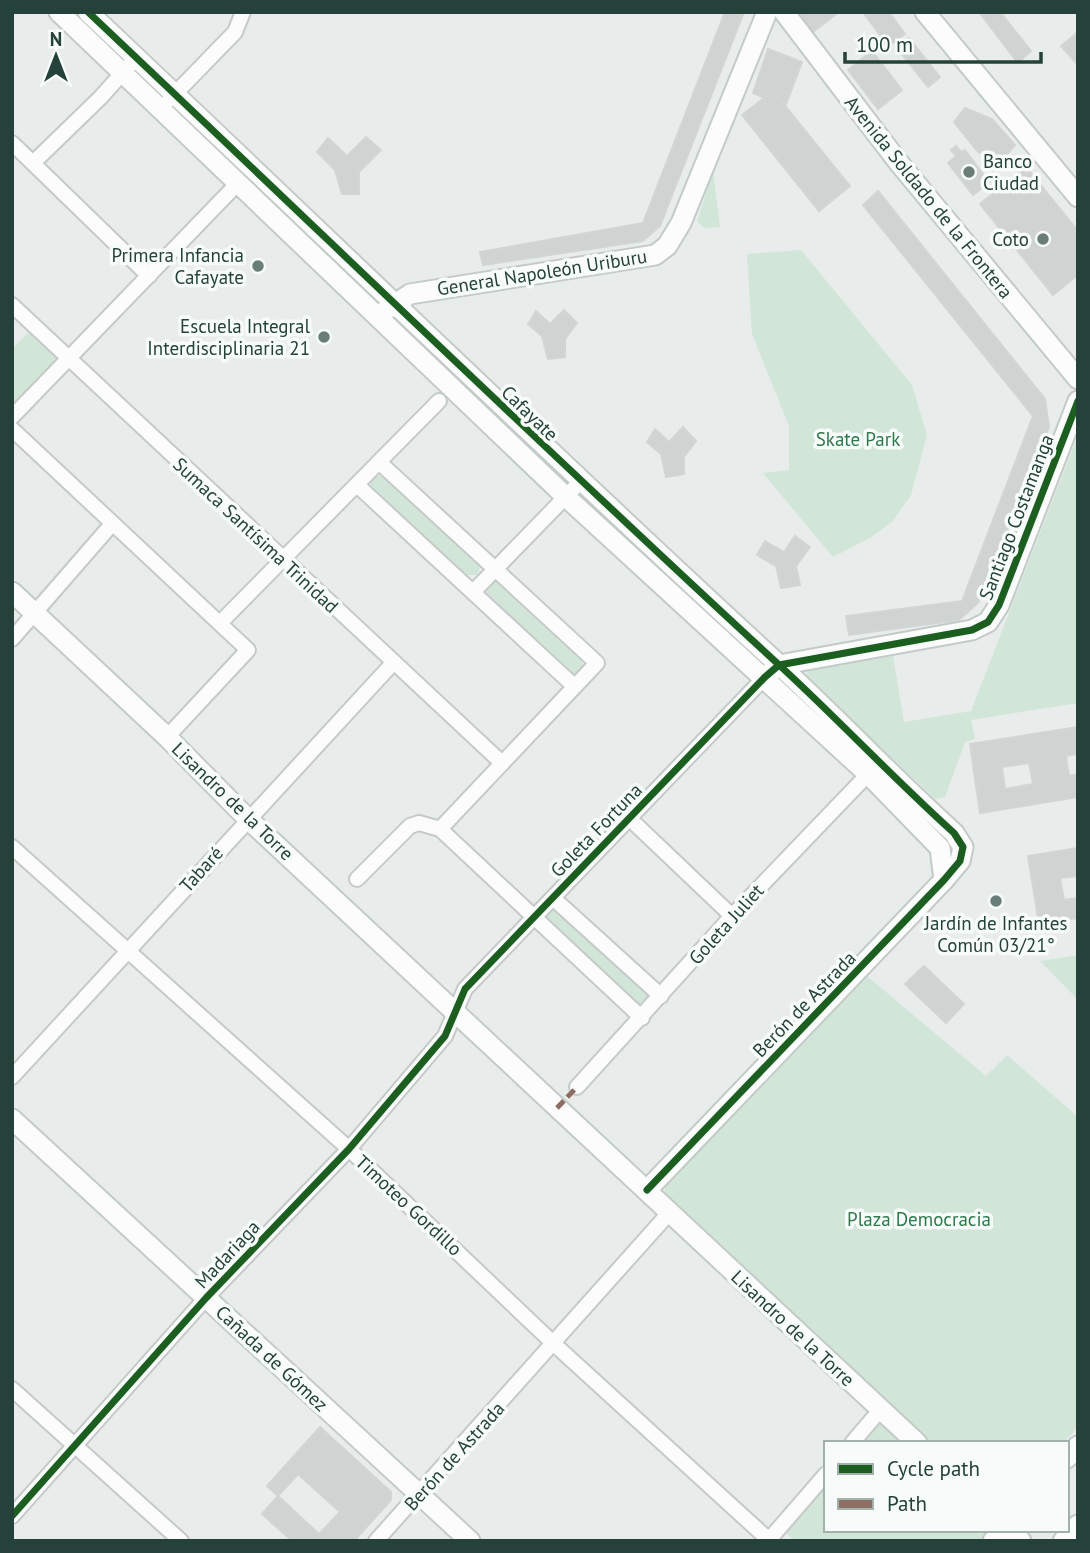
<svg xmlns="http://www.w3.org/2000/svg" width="1090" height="1553" font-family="'PT Sans',sans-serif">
<rect width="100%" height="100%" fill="#e8edeb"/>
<!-- green -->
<g fill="#d1e6d8">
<polygon points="713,170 720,227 705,228 697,222"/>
<polygon points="801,250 912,385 927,435 911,495 892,522 870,538 833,557 763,473 789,470 789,426 752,334 747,254"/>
<polygon points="31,330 61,356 12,408 12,349"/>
<polygon points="1078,435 1078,703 971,720 975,739 965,742 945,797 935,799 806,677 808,669 893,656 904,722 971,711"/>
<polygon points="377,476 384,476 481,565 477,575 466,575 372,489 370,483"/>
<polygon points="491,581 495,581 582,661 583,672 575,678 570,676 487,593 485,587"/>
<polygon points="553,898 661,996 642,1018 533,919"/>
<polygon points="1078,955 1078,1000 1040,961"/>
<polygon points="867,976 986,1076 1007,1055 1078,1117 1078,1427 1063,1443 925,1443 665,1194 664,1183 674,1172"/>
<polygon points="879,1421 902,1443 861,1443"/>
<polygon points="826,1485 826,1530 992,1531 983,1541 794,1541 786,1533"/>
</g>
<!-- building -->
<g fill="#cfd4d2" stroke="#d1d6d4" stroke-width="2" fill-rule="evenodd">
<polygon points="725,12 744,12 660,226 643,241 483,265 480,252 643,223"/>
<polygon points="794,12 839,12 810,34"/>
<polygon points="863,12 889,12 905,34 888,46"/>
<polygon points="979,12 1000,12 1031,51 1018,63"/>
<polygon points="1078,32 1078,65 1061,46"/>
<polygon points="909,38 940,77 928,87 897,48"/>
<polygon points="768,49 802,62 785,107 773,91 764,98 753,93"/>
<polygon points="872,51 902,90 878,109 848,70"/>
<polygon points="773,91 850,186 819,211 742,115"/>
<polygon points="965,108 992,119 1015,145 1002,160 978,152 954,122"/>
<polygon points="366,137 381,150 359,172 359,194 342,194 335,170 317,152 328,138 347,156"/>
<polygon points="956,146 961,152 965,150 989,182 973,195 948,163 956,156 951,150"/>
<polygon points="1026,167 1078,231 1078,262 1075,265 1078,275 1053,295 980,204"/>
<polygon points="878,191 1045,399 1049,427 978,603 959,620 849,635 846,616 962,601 1033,416 863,205"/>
<polygon points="564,310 577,323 565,339 565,357 548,359 542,336 528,324 536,311 550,324"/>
<polygon points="683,427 696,441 684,457 684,474 666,477 661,454 647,442 655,429 669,442"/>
<polygon points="795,536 810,547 796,566 800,585 781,588 776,566 757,555 765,541 784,552"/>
<path d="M1078,727V754L1066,756L1069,776L1078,774V797L980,813L970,744ZM1029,763L1033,784L1005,789L1002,767Z"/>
<polygon points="1078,848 1078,876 1060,878 1064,900 1078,898 1078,918 1039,924 1028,856"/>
<polygon points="924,966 964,1004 946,1023 905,984"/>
<polygon points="320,1427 391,1492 391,1500 362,1532 298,1474 278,1496 267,1486"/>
<polygon points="278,1496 319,1534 340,1512 362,1532 354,1541 292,1541 262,1514"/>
</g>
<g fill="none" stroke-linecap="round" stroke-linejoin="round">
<defs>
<g id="street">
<polyline points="169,100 235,32 243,12"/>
<polyline points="12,143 149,276"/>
<polyline points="34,162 100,98 136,58"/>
<polyline points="12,305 502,763"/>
<polyline points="12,417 239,182"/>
<polyline points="12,429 248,650 167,737"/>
<polyline points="379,462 597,663 440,829"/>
<polyline points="357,485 574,686"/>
<polyline points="474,591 580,482"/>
<polyline points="220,623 439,401"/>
<polyline points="12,639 112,524"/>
<polyline points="629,818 732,916"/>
<polyline points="12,847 349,1149 554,1344 770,1541"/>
<polyline points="357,879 410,826 419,823 440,829 642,1018"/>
<polyline points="553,898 661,996"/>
<polyline points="12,1077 393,663"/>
<polyline points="577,1087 732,916 874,768"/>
<polyline points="12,1389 181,1541"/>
<polyline points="852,1443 881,1409"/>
<polyline points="12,1516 206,1298 349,1149 445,1036 465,989 765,677"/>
<polyline points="376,1541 670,1212"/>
<polyline points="768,1541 826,1474"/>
</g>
<g id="secondary">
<polyline points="59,12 565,496 868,774 940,848 944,880"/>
<path d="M88,12C318,229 544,449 777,663C837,718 893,778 954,833L963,847L960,861L944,880L647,1190"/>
<polyline points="784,12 899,163 1078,379"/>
<polyline points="925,12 1078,197"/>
<polyline points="385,311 410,294 655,255 667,246 681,223 767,12"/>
<polyline points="12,592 167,737 248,819 917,1443"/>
<polyline points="773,670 779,665 972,630 988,622 999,605 1078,401"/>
<polyline points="12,1119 470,1541"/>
<polyline points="1067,1458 1078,1446"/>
<polyline points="1010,1530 1021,1541"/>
<polyline points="993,1541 1003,1530"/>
<polyline points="1063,1541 1078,1525"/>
</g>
</defs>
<!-- street casing -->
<use href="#street" stroke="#c5cac8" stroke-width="18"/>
<!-- secondary casing -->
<use href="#secondary" stroke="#c3cbc8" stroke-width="23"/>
<!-- street -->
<use href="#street" stroke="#fcfcfc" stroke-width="14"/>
<!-- secondary -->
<use href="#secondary" stroke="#fcfcfc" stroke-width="19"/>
<!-- quiet -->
<polyline stroke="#8d6e63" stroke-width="5" stroke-dasharray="10 5" stroke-linecap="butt" points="557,1108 577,1087"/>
<defs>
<g id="cycleway">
<path d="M88,12C318,229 544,449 777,663C837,718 893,778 954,833L963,847L960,861L944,880L647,1190"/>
<polyline points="12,1516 206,1298 349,1149 445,1036 465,989 765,677 779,665 972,630 988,622 999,605 1078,401"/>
</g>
</defs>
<!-- cycleway casing -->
<use href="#cycleway" stroke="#f7fbf9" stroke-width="11"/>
<!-- cycleway -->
<use href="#cycleway" stroke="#1b5e20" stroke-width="7"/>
</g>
<!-- markers -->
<g fill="#697e78" stroke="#f7fbf9" stroke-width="2.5">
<circle cx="969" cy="172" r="7"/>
<circle cx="1043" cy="239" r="7"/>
<circle cx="258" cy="266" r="7"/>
<circle cx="324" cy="337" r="7"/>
<circle cx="996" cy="901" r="7"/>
</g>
<g text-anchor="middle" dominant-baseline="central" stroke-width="7" stroke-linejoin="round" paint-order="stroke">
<!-- poi labels -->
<g font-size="19" fill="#24423a" stroke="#f7fbf9" text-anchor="end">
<text x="983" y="161" text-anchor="start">Banco<tspan x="983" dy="22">Ciudad</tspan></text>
<text x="1029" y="239">Coto</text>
<text x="244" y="255">Primera Infancia<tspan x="244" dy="22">Cafayate</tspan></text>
<text x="310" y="326">Escuela Integral<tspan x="310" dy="22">Interdisciplinaria 21</tspan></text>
<text x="996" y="923" text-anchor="middle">Jardín de Infantes<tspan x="996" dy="22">Común 03/21°</tspan></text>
</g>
<!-- street labels -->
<g font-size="19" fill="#24423a" stroke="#f7fbf9">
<text transform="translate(929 197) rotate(51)">Avenida Soldado de la Frontera</text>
<text transform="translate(542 272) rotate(-9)">General Napoleón Uriburu</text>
<text transform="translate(530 413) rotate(44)">Cafayate</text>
<text transform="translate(1016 517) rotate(-69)">Santiago Costamanga</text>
<text transform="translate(256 535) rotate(43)">Sumaca Santísima Trinidad</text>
<text transform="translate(233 801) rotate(44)">Lisandro de la Torre</text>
<text transform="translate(596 830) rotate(-46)">Goleta Fortuna</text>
<text transform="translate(201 869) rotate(-48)">Tabaré</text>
<text transform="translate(726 924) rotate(-48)">Goleta Juliet</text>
<text transform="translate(804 1004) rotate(-46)">Berón de Astrada</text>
<text transform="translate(409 1205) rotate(43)">Timoteo Gordillo</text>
<text transform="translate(227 1254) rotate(-47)">Madariaga</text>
<text transform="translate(793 1328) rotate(43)">Lisandro de la Torre</text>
<text transform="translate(272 1358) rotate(43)">Cañada de Gómez</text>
<text transform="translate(454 1456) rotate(-48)">Berón de Astrada</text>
</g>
<!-- park labels -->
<g font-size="19" fill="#2d7a4b" stroke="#f7fbf9">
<text x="858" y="439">Skate Park</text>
<text x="919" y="1219">Plaza Democracia</text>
</g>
</g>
<!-- border -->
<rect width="1090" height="1553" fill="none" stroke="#24423a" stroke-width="28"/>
<!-- legend -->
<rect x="824" y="1441" width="245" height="91" fill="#f7fbf9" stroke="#a3b1ad" stroke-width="2"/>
<rect x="838" y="1464" width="35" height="10" fill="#1b5e20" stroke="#a3b1ad" stroke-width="2"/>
<text x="887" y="1476" font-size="21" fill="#24423a">Cycle path</text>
<rect x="838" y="1499" width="35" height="10" fill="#8d6e63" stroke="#a3b1ad" stroke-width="2"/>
<text x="887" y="1511" font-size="21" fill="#24423a">Path</text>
<!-- north arrow -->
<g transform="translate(56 56)" stroke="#f7fbf9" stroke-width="5" paint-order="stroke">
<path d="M0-5L12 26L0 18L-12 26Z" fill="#24423a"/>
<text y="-10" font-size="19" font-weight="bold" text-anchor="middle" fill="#24423a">N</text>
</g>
<!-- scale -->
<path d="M845 52v10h196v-10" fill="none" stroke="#24423a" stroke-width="3.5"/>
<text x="856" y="52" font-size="21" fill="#24423a" stroke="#f7fbf9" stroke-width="5" paint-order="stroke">100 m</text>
</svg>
